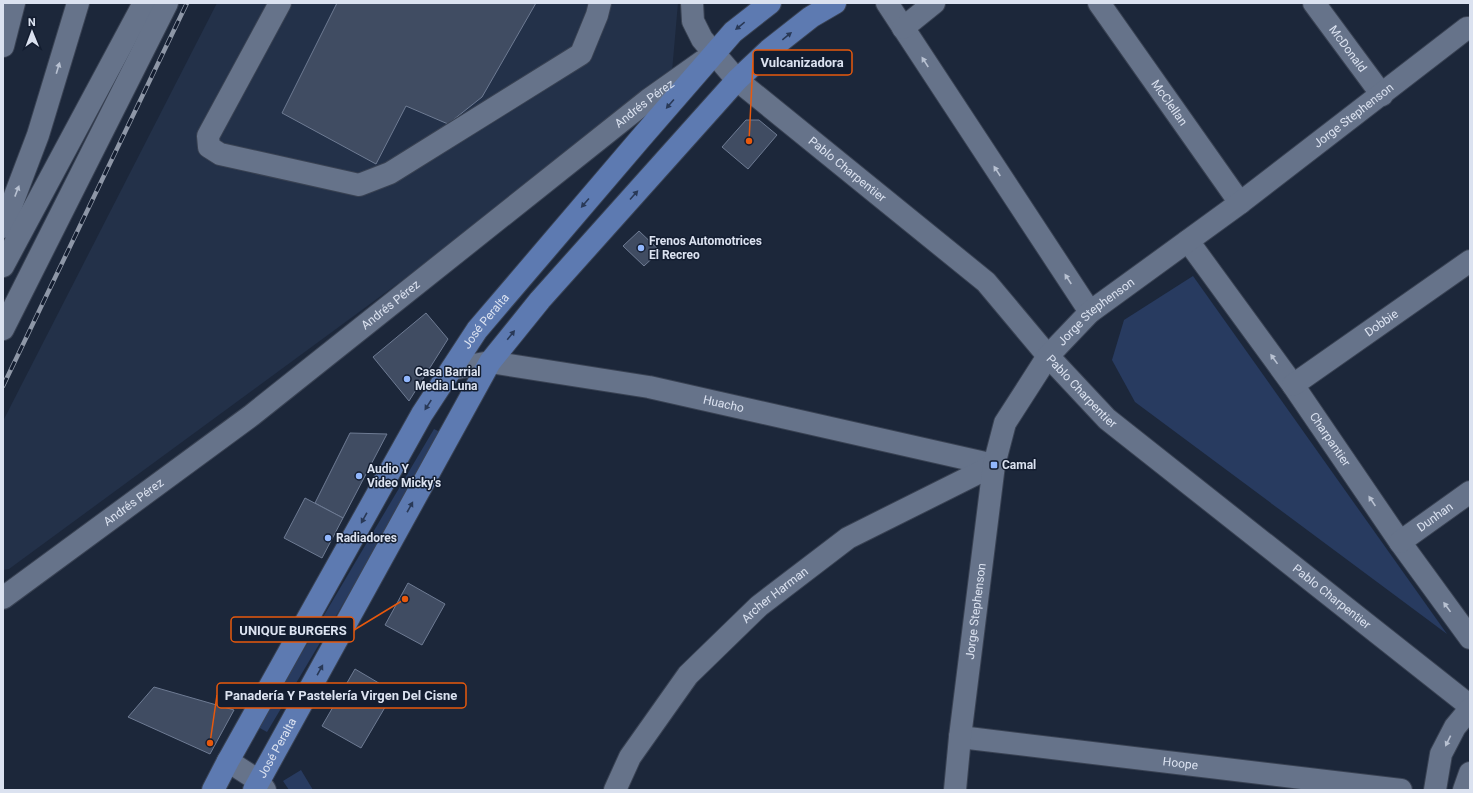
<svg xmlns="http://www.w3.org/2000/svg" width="1473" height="793" font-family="Roboto,sans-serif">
<rect width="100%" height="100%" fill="#1c273a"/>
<!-- built -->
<polygon fill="#233149" points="217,3 678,3 671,83 9,569 3,570 3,421"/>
<!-- green -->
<g fill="#283b60">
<polygon points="1193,276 1447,634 1135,402 1112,360 1124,320"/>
<polygon points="434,429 444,434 267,732 258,727"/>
<polygon points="301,770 313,790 289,790 283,781"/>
</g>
<!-- building -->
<g fill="#404c62" stroke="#6e7b93">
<polygon points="337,3 536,3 482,97 448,124 406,106 376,164 282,113"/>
<polygon points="746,120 759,120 777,135 748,169 722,147"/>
<polygon points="639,231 660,251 644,266 623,246"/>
<polygon points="426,313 448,339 409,401 373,357"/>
<polygon points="350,433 387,434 343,518 315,503"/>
<polygon points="305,498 343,518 322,558 284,538"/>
<polygon points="408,583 445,604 422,645 385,625"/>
<polygon points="355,669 394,692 361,748 322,726"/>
<polygon points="154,687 234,710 210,754 128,717"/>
</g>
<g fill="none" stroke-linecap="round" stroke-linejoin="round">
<defs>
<g id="minor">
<polyline points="280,3 208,136 209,147 220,154 359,185 390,173 581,54 597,15 600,3"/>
<path id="s1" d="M692,3L693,21L702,39L737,80L986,282L1048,356L1107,419L1470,706"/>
<polyline points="887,3 1090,312"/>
<path id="s2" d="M1099,3L1240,203"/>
<path id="s3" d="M1314,3L1382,95"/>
<polyline points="903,28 934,3"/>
<polyline points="3,46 14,3"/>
<polyline points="3,227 38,135 78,3"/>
<path id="s4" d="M1188,241L1293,385L1400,542L1470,638"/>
<polyline points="3,266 144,3"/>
<polyline points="3,329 167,3"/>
<path id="s5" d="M452,369L490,362L649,387L994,465"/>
<path id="s6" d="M1293,385L1470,261"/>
<path id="s7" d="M1400,542L1470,492"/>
<path id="s8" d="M3,598L252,415L648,100L703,61"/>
<path id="s9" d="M960,737L1401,790"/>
<polyline points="228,761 259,781 265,790"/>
<path id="s10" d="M615,790L630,757L688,675L759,606L848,538L994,465"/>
<path id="s11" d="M955,790L960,737L994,465L1005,423L1048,356L1090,312L1240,203L1467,28"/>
<polyline points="1435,790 1441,754 1455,727 1470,709"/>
<polyline points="1464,790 1470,773"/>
</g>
<g id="major">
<path id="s12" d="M213,790L228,761L422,414L477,330L640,139L733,32L770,3"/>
<path id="s13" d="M254,790L490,362L540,300L737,80L769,50L811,17L835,3"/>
</g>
</defs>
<!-- minor casing -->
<use href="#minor" stroke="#394253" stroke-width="24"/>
<!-- major casing -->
<use href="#major" stroke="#394253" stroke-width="24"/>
<!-- minor -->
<use href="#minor" stroke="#66738a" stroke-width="22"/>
<!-- major -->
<use href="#major" stroke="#5d7ab1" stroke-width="22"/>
<defs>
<polyline id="rail" points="3,386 187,3"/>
</defs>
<!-- rail casing -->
<use href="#rail" stroke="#8e97a7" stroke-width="4.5"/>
<!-- rail -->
<use href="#rail" stroke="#131d30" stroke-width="3" stroke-dasharray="9" stroke-linecap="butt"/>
</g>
<!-- one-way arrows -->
<defs><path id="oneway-solid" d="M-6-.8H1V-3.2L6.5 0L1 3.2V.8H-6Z"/></defs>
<g fill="#293957">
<use href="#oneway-solid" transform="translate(740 26) rotate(141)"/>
<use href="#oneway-solid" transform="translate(787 36) rotate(-39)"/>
<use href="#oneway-solid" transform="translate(670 104) rotate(131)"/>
<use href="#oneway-solid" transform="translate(634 195) rotate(-48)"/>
<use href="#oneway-solid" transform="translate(585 203) rotate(131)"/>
<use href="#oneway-solid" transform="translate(511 335) rotate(-51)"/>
<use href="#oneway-solid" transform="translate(428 405) rotate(123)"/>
<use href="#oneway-solid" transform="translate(410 507) rotate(-61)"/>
<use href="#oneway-solid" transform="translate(364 518) rotate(119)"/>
<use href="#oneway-solid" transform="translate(320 670) rotate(-61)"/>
</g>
<g fill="#b8c1d1">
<use href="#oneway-solid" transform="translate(925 62) rotate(-123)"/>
<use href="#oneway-solid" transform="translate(58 68) rotate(-73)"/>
<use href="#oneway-solid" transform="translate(997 171) rotate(-123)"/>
<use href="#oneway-solid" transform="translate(17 191) rotate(-69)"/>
<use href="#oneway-solid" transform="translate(1068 279) rotate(-123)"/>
<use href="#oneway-solid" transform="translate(1274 359) rotate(-126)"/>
<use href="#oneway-solid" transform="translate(1372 501) rotate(-124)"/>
<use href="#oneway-solid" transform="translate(1447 607) rotate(-126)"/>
<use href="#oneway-solid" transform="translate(1448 741) rotate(116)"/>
</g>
<!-- markers -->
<g fill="#92b7fd" stroke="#131d30" stroke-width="1.5">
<circle cx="641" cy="248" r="4"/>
<circle cx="407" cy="379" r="4"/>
<rect x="990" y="461" width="8" height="8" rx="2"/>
<circle cx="359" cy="476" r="4"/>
<circle cx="328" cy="538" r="4"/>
</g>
<g text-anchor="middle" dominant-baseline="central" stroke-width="3" stroke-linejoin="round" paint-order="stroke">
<!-- street labels -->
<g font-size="12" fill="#dbe2f0" stroke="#131d30">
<text stroke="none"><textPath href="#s3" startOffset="57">McDonald</textPath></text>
<text stroke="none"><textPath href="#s2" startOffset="122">McClellan</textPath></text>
<text stroke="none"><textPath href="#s8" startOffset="810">Andrés Pérez</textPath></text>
<text stroke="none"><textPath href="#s11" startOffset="840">Jorge Stephenson</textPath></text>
<text stroke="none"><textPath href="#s1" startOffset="234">Pablo Charpentier</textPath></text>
<text stroke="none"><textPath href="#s8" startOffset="486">Andrés Pérez</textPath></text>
<text stroke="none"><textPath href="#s11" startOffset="516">Jorge Stephenson</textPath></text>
<text stroke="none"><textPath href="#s12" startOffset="543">José Peralta</textPath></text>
<text stroke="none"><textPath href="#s6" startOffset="108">Dobbie</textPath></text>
<text stroke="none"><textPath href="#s1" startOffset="558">Pablo Charpentier</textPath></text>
<text stroke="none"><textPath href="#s5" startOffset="276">Huacho</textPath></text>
<text stroke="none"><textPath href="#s4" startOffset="244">Charpantier</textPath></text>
<text stroke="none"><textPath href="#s8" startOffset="162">Andrés Pérez</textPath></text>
<text stroke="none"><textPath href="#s7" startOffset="43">Dunhan</textPath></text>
<text stroke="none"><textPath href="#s10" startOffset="255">Archer Harman</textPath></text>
<text stroke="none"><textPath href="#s1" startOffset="882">Pablo Charpentier</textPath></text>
<text stroke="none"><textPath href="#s11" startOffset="180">Jorge Stephenson</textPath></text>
<text stroke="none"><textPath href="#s13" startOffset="48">José Peralta</textPath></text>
<text stroke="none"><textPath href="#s9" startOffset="222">Hoope</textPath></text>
</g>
<!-- poi labels -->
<g font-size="12" font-weight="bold" fill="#dbe2f0" stroke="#131d30" text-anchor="start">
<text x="649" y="241">Frenos Automotrices<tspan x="649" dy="14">El Recreo</tspan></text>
<text x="415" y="372">Casa Barrial<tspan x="415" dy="14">Media Luna</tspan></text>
<text x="1002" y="465">Camal</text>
<text x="367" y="469">Audio Y<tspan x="367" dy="14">Video Micky's</tspan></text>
<text x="336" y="538">Radiadores</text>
</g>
</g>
<!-- callouts -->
<path fill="none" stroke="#e8590c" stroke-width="1.5" d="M749 141L753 62M405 599L354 630M210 743L217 695"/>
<g fill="#e8590c" stroke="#131d30" stroke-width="1.5">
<circle cx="749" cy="141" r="4"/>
<circle cx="405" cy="599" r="4"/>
<circle cx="210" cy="743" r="4"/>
</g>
<g fill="#131d30" stroke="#e8590c" stroke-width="1.5">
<rect x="753" y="50" width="99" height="25" rx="4"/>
<rect x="231" y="617" width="123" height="25" rx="4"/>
<rect x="217" y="683" width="249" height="25" rx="4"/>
</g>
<g font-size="13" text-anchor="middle" font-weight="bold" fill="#dbe2f0">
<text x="802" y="67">Vulcanizadora</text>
<text x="293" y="635">UNIQUE BURGERS</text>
<text x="341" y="700">Panadería Y Pastelería Virgen Del Cisne</text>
</g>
<!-- border -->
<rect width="1473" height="793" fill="none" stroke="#dbe2f0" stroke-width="8"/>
<!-- north arrow -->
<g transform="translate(32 32) rotate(359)" stroke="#131d30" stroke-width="3" paint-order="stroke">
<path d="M0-3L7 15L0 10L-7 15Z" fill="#dbe2f0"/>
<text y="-6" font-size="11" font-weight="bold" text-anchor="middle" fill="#dbe2f0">N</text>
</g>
</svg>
